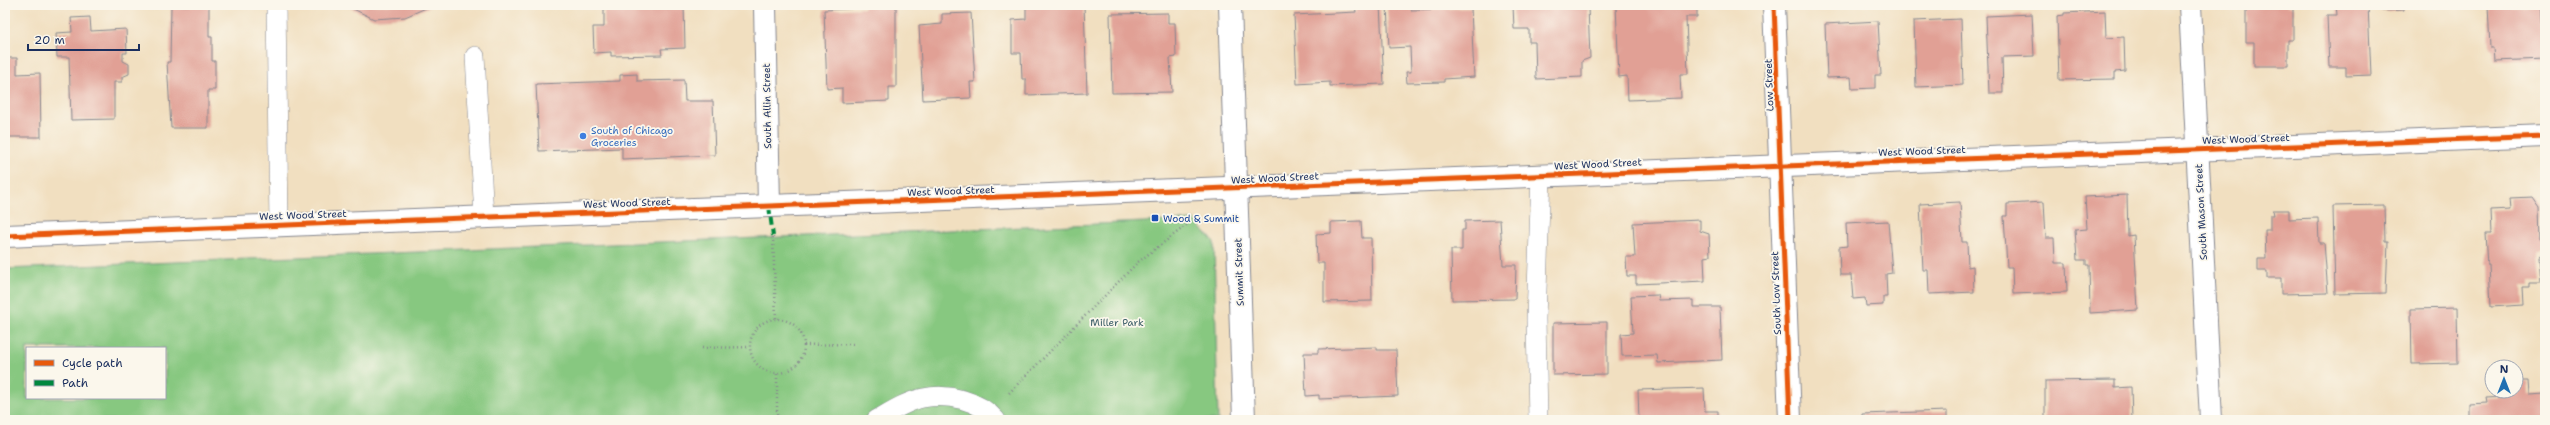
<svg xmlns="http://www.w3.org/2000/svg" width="2550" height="425" font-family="'Shantell Sans',sans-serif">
<rect width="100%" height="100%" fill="#fbf7ec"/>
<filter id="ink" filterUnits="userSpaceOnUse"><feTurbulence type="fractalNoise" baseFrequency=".025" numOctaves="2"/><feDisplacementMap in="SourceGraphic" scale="8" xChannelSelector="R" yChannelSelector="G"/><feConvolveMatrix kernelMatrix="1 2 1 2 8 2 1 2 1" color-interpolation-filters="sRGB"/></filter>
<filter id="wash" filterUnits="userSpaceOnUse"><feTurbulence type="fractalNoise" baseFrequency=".012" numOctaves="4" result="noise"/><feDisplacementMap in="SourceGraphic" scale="16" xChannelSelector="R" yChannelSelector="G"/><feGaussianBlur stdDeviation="0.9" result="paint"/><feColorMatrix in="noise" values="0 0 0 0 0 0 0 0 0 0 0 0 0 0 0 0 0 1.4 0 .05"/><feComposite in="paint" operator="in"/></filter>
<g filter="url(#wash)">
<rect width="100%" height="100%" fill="#f1dfc0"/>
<!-- green -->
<path fill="#87c880" stroke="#517c6f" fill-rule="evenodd" d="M1194,220L1214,242L1218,420H5V269ZM27,348H165V398H27Z"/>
<g id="blocks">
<!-- building -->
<g fill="#e1a095">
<polygon points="209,5 209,37 212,37 212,61 215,61 215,90 208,90 208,128 171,128 167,62 170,62 171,6"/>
<polygon points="345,5 433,5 405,17 374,19"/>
<polygon points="604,5 684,5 685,48 661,49 662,55 611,56 611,52 594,53 593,27 604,27"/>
<polygon points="864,5 896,5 896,87 889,87 889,101 842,103 842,88 827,89 824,10 864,8"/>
<polygon points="1026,5 1084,5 1087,93 1026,95 1026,79 1022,79 1021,53 1012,53 1012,20 1026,19"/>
<polygon points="1355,5 1380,5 1384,84 1330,86 1330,82 1297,84 1294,15 1356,12"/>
<polygon points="1387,5 1411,5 1411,10 1471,8 1474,77 1444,79 1444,82 1407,83 1406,72 1411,72 1410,47 1389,48"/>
<polygon points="1513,5 1582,5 1582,7 1588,7 1590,58 1582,61 1582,77 1536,79 1535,42 1529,42 1529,29 1514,29"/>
<polygon points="1616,5 1697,5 1697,17 1686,17 1688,74 1680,74 1681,98 1628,100 1627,76 1619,77"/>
<polygon points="2253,5 2289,5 2289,7 2293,7 2293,40 2288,40 2288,66 2254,66 2254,42 2246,42 2246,8 2253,8"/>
<polygon points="2336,5 2368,5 2371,75 2346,76 2346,67 2329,67 2327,15 2337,15"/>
<polygon points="2381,5 2404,5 2404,10 2382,11"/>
<polygon points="2488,5 2541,5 2545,59 2494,61 2493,48 2490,48"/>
<polygon points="2105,11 2106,38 2124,37 2125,71 2115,72 2115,79 2059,80 2057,16 2064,15 2064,13"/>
<polygon points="971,13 975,82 970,82 971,98 923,100 919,26 942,24 942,14"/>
<polygon points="1168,13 1168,23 1175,23 1176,57 1170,58 1172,92 1112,93 1110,14"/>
<polygon points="2032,14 2034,56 2002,57 2003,93 1989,93 1986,16"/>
<polygon points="90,17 91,31 126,29 127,53 123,53 123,61 129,64 129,74 122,77 122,82 114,82 114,119 71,120 69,57 57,57 56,33 72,32 71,18"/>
<polygon points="1961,19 1963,85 1916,87 1914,21"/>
<polygon points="1878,21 1881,75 1875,75 1875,88 1852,89 1851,77 1827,78 1825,24"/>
<polygon points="5,58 17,58 17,74 40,73 41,137 5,137"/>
<polygon points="637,74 637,81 684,80 685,101 713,101 715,155 622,159 622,148 539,151 536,84 620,81 620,75"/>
<polygon points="2127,195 2128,236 2134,235 2138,310 2090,313 2089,265 2086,265 2086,260 2077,260 2075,230 2087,229 2085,197"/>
<polygon points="2532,197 2539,207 2540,239 2545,243 2545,253 2539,257 2541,283 2530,283 2530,287 2523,287 2524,305 2491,307 2489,265 2487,265 2485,234 2491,234 2490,210 2511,209 2510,198"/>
<polygon points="1960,202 1962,242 1967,242 1968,267 1973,266 1974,292 1929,294 1928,270 1923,270 1920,204"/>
<polygon points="2044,202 2046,238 2054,238 2055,263 2066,263 2067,292 2013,294 2012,267 2007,267 2004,216 2007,216 2007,204"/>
<polygon points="2384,205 2385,242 2388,242 2386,293 2335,294 2333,206"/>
<polygon points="2273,210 2289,210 2289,219 2318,218 2319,243 2324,243 2328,293 2281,294 2281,278 2267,278 2267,271 2258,271 2258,259 2266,259 2265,230 2270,230 2270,215 2274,215"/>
<polygon points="1500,220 1503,265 1516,265 1515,299 1452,300 1451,250 1462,250 1462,230 1465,230 1465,221"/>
<polygon points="1700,220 1700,231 1709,234 1710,256 1704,257 1705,281 1636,284 1636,276 1627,276 1626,257 1635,257 1633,223"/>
<polygon points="1361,221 1362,238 1371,238 1372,301 1324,302 1324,263 1317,263 1316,234 1331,233 1331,222"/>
<polygon points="1888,221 1892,273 1886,274 1887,297 1883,297 1883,305 1866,306 1865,298 1853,299 1851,275 1840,275 1839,247 1847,246 1846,223"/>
<polygon points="1658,295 1659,301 1693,300 1693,307 1720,307 1722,360 1658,363 1657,355 1622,356 1621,334 1633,333 1631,296"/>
<polygon points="2457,308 2458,363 2412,364 2411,309"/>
<polygon points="1607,322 1607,374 1553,375 1553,323"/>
<polygon points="1377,347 1377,350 1396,350 1398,396 1319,399 1319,395 1306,396 1304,353 1318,353 1318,349"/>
<polygon points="2115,380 2115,388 2131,387 2132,420 2045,420 2045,381"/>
<polygon points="2516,381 2528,381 2529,395 2545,394 2545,420 2469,420 2469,404 2487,403 2486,398 2505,397 2505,391 2516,391"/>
<polygon points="1704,388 1705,411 1718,411 1718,420 1639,420 1638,390"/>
<polygon points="1947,411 1947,420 1862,420 1862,414"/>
</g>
</g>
</g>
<g filter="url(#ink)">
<use href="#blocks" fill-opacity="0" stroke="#86878f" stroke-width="1"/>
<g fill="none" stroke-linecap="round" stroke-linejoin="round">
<defs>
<g id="service">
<polyline points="276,5 279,225"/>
<polyline points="475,56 484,217"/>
<path d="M876,420C890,412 907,401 923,398C948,393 979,400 996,420"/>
<polyline points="1538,420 1536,319 1541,175"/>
</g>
<g id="minor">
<polyline points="765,5 769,206"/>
<polyline points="1230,5 1244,420"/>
<polyline points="1774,5 1790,420"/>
<polyline points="2190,5 2211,420"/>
</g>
<polyline id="tertiary" points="5,236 2545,136"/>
</defs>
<!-- service casing -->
<use href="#service" stroke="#86878f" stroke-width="20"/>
<!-- minor casing -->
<use href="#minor" stroke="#86878f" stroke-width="24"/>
<!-- tertiary casing -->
<use href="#tertiary" stroke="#86878f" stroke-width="24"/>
<!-- path -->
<g stroke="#86878f" stroke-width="2.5" stroke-dasharray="1 3" stroke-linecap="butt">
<polyline points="773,237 776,318"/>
<circle cx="777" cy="346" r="27"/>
<polyline points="804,345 853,344"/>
<polyline points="702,348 749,347"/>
<polyline points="777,374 777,420"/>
<polyline points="1009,393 1138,262 1192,221"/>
</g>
<!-- service -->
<use href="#service" stroke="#fff" stroke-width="19"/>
<!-- minor -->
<use href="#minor" stroke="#fff" stroke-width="22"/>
<!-- tertiary -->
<use href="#tertiary" stroke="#fff" stroke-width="22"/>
<!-- quiet -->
<polyline stroke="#00873e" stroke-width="4" stroke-dasharray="8 4" stroke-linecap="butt" points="769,206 773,236"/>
<defs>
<g id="cycleway">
<polyline points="1774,5 1790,420"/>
<polyline points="5,236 2545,136"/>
</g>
</defs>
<!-- cycleway casing -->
<use href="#cycleway" stroke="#fbf7ec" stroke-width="8"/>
<!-- cycleway -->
<use href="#cycleway" stroke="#e8590c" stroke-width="5"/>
</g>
</g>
<!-- markers -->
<circle fill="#3f7fe0" stroke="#fbf7ec" stroke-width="1.5" cx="583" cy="136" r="4"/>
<rect fill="#1a4fb4" stroke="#fbf7ec" stroke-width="1.5" x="1151" y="214" width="8" height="8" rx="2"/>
<g text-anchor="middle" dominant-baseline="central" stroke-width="3.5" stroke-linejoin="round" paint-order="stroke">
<!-- street labels -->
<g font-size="10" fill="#1b2f5e" stroke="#fbf7ec">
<text transform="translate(1769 85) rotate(-92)">Low Street</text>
<text transform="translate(767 106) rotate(-91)">South Allin Street</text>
<text transform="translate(2246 139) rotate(-2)">West Wood Street</text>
<text transform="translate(1922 151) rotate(-2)">West Wood Street</text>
<text transform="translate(1598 164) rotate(-3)">West Wood Street</text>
<text transform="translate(1275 178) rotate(-3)">West Wood Street</text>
<text transform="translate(951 191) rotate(-2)">West Wood Street</text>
<text transform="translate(627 203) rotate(-2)">West Wood Street</text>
<text transform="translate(2201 212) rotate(-93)">South Mason Street</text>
<text transform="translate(303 215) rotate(-2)">West Wood Street</text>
<text transform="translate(1239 272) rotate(-92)">Summit Street</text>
<text transform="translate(1776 293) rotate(-92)">South Low Street</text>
</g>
<!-- shop labels -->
<g font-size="10" fill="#366cbe" stroke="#fbf7ec" text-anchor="start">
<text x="591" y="130">South of Chicago<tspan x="591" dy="12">Groceries</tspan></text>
</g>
<!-- transit labels -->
<g font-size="10" fill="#164399" stroke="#fbf7ec" text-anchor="start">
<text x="1163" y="218">Wood &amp; Summit</text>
</g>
<!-- park labels -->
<g font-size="10" fill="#3b5d68" stroke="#fbf7ec">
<text x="1117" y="322">Miller Park</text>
</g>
</g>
<!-- margin -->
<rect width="2550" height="425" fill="none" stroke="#fbf7ec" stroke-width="20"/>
<!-- legend -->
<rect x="26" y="347" width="140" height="52" fill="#fbf7ec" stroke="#a1a7b3"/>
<rect x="34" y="360" width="20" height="6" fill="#e8590c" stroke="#a1a7b3"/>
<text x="62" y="367" font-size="12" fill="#1b2f5e">Cycle path</text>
<rect x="34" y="380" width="20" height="6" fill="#00873e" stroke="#a1a7b3"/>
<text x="62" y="387" font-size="12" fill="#1b2f5e">Path</text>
<!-- north arrow -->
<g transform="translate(2504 379)"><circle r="19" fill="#fbf7ec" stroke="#a1a7b3"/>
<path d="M0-3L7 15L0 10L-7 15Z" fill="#1f6fb2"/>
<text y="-6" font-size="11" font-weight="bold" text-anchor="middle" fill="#1b2f5e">N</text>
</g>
<!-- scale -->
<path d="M28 44v6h111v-6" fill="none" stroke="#1b2f5e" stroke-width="2"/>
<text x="34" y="44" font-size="12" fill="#1b2f5e" stroke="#fbf7ec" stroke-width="3" paint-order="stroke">20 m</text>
</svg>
